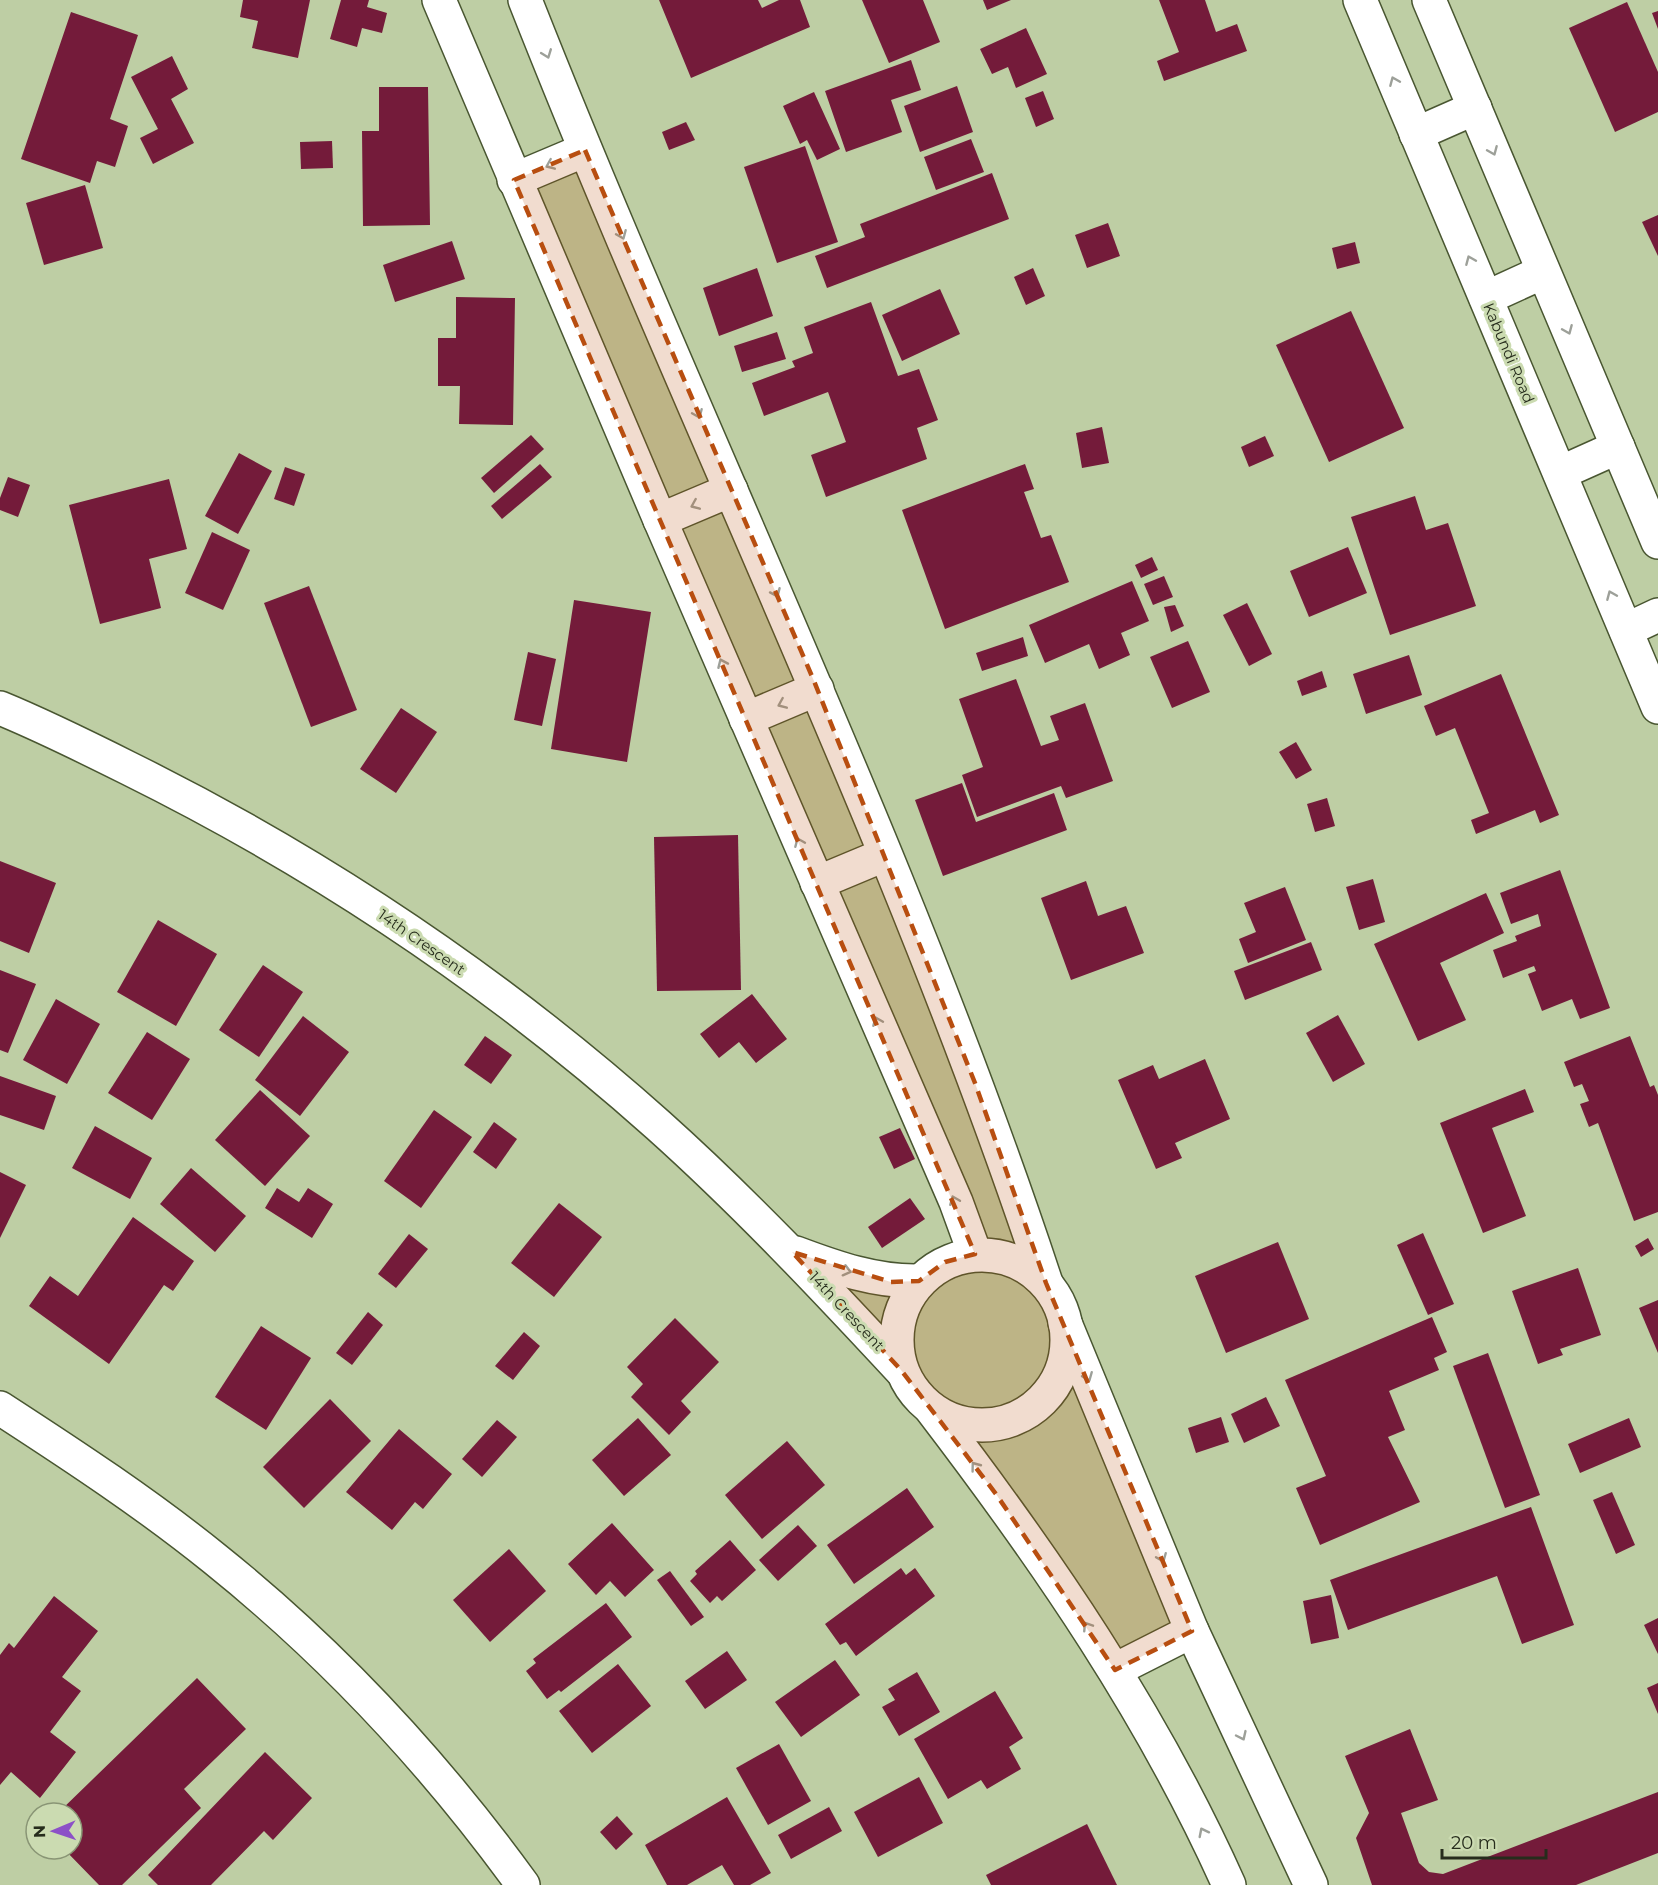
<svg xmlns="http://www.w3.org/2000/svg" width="1658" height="1885" font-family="Montserrat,sans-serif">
<rect width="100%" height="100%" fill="#becea4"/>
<!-- building -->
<g fill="#741b3a">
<polygon points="243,0 310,0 298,58 252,48 258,21 240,17"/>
<polygon points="341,0 369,0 367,7 387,13 382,33 362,28 357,47 330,39"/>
<polygon points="659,0 758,0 762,8 779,0 800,0 810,27 691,78"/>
<polygon points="862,0 923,0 940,42 889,63"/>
<polygon points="983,0 1011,0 987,10"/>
<polygon points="1159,0 1205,0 1216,32 1237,24 1247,51 1164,81 1157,61 1179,52"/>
<polygon points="1627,2 1658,72 1658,112 1615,132 1569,28"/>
<polygon points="1658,11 1658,29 1652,13"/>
<polygon points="71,12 138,35 110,119 128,126 115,167 97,161 90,183 21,159"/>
<polygon points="1026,28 1047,74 1016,88 1008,67 992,74 980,49"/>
<polygon points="172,56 188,89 171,99 194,143 153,164 140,138 158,129 131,77"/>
<polygon points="911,60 921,90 891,100 902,132 846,152 825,91"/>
<polygon points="957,86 973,132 920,152 904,106"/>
<polygon points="379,87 428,87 430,225 363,226 362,131 379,131"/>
<polygon points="1043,91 1054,119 1036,127 1025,98"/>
<polygon points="814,92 840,149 817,160 807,140 800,144 783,106"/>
<polygon points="686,122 695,140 669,150 662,132"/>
<polygon points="971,139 984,172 936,190 924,157"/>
<polygon points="332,141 333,168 301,169 300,142"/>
<polygon points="805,146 838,242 777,263 744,167"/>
<polygon points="992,173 1009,219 827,288 815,256 865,237 860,224"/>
<polygon points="85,185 103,248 44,265 26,203"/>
<polygon points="1658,215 1658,256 1642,222"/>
<polygon points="1108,223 1120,256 1087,268 1075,235"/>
<polygon points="452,241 465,279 395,302 383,265"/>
<polygon points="1355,242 1360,263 1337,269 1332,248"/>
<polygon points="757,268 773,316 719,336 703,288"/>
<polygon points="1033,268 1045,296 1026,305 1014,277"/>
<polygon points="940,289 960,334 902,361 882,315"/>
<polygon points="456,297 515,298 513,425 459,424 460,386 438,386 438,338 456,338"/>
<polygon points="871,302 898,376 919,369 938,420 917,428 927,459 826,497 811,455 846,442 828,392 764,416 752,383 795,367 792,361 813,353 804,327"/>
<polygon points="1351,311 1404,428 1329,462 1276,345"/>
<polygon points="777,332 786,359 742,372 734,346"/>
<polygon points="1102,427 1109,463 1082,468 1076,433"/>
<polygon points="531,435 544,449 494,493 481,478"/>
<polygon points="1265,436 1274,456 1249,467 1241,447"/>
<polygon points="239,453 272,471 238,534 205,516"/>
<polygon points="540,464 552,477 502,519 491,506"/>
<polygon points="1025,464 1034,489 1024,492 1041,538 1051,535 1069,582 945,629 902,510"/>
<polygon points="285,467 305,474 294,506 274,499"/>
<polygon points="8,477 30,485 18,517 0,510 0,498"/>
<polygon points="169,479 187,549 149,559 161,608 100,624 69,505"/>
<polygon points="1415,496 1426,530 1448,523 1476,606 1390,635 1351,517"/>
<polygon points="212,532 250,550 223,610 185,593"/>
<polygon points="1348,547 1367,593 1309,617 1290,571"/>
<polygon points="1152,557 1158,570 1141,578 1135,565"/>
<polygon points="1164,576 1173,597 1153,605 1144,584"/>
<polygon points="1132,581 1149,621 1121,633 1130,655 1099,669 1089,644 1045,663 1029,625"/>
<polygon points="309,586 357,710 311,727 264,603"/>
<polygon points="574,600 651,612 627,762 551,749"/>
<polygon points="1247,603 1272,654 1249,666 1223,615"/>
<polygon points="1175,605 1184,626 1171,632 1164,607"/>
<polygon points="1023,637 1028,656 982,671 976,653"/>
<polygon points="1188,641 1210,692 1172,708 1150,657"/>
<polygon points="528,652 556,659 542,726 514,720"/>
<polygon points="1409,655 1422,695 1366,714 1353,674"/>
<polygon points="1322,671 1327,687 1302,696 1297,681"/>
<polygon points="1501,674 1559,815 1540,823 1535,810 1476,834 1471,820 1489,813 1455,728 1436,736 1424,706"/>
<polygon points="1016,679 1041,746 1059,740 1050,716 1085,703 1113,781 1066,798 1061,786 977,817 962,775 983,767 959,699"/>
<polygon points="401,708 437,732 396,793 360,769"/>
<polygon points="1296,742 1312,770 1296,779 1279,752"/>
<polygon points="962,783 976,822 1054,793 1067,830 943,876 915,800"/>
<polygon points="1327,798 1335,826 1315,832 1307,804"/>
<polygon points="738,835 741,990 657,991 654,837"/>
<polygon points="0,861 56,883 29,953 0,941"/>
<polygon points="1560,870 1610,1008 1580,1019 1572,999 1542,1011 1528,974 1536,971 1534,966 1503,978 1493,950 1517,941 1515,936 1541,926 1538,914 1511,924 1500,893"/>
<polygon points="1373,879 1385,922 1359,930 1346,887"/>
<polygon points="1086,881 1098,916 1126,906 1144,953 1071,980 1041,898"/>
<polygon points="1285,887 1306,940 1248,963 1239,939 1256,932 1244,903"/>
<polygon points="1486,893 1504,933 1440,963 1466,1020 1418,1041 1374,944"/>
<polygon points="158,920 217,954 176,1026 117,992"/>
<polygon points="1311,942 1322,970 1245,1000 1234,971"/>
<polygon points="263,965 303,992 259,1057 219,1030"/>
<polygon points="0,970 36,984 8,1053 0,1050"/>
<polygon points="752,994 787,1039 756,1063 739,1042 719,1058 700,1034"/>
<polygon points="56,999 100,1024 67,1084 23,1060"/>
<polygon points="1338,1015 1365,1064 1333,1082 1306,1033"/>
<polygon points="303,1016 349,1052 300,1116 255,1080"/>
<polygon points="147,1032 190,1059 152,1120 108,1093"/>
<polygon points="485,1036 512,1055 491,1084 464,1065"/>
<polygon points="1630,1036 1650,1087 1654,1085 1658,1095 1658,1212 1634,1221 1598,1123 1589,1127 1580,1104 1589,1101 1582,1084 1574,1087 1564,1062"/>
<polygon points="1205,1059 1230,1119 1175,1143 1182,1158 1156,1169 1118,1080 1153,1065 1159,1079"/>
<polygon points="0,1076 56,1096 44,1130 0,1115"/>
<polygon points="1525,1089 1534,1112 1492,1128 1526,1216 1483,1233 1440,1123"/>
<polygon points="260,1090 310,1136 265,1186 215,1140"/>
<polygon points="434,1110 472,1137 421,1208 384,1181"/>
<polygon points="494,1122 517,1139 496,1169 473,1152"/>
<polygon points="95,1126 152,1158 130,1199 72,1168"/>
<polygon points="900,1128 915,1159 894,1169 879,1137"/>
<polygon points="191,1168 246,1216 215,1252 160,1204"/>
<polygon points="0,1172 26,1185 0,1238"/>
<polygon points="277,1188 299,1202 308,1188 333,1204 312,1238 265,1208"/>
<polygon points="910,1198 925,1219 882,1248 868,1227"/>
<polygon points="559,1203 602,1237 554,1297 511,1263"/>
<polygon points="133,1217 194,1261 173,1291 164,1285 109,1364 29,1306 50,1276 78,1296"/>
<polygon points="1423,1233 1454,1304 1428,1315 1397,1245"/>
<polygon points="409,1234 428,1249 396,1288 378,1274"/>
<polygon points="1648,1238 1654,1249 1641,1257 1635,1246"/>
<polygon points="1278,1242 1309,1319 1226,1353 1195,1276"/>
<polygon points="1578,1268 1601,1335 1560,1349 1563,1355 1538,1364 1512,1291"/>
<polygon points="1658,1300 1658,1353 1639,1308"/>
<polygon points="368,1312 383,1325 352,1365 336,1353"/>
<polygon points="1432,1317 1447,1352 1434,1358 1439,1370 1389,1391 1405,1430 1388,1437 1420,1502 1320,1545 1296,1488 1326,1476 1285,1380"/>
<polygon points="675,1318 719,1362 681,1401 691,1412 669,1435 631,1397 643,1384 627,1367"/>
<polygon points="261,1326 311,1358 266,1430 215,1397"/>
<polygon points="524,1332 540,1346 513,1380 495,1366"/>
<polygon points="1488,1353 1540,1495 1505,1508 1453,1366"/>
<polygon points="1266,1397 1280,1426 1244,1443 1231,1414"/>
<polygon points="330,1399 371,1441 304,1508 263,1467"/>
<polygon points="1221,1417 1229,1442 1196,1453 1188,1428"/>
<polygon points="638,1418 671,1455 624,1496 592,1460"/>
<polygon points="1629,1418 1641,1447 1580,1473 1568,1444"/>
<polygon points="497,1420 517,1437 482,1477 462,1459"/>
<polygon points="399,1429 452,1474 423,1509 415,1502 392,1530 346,1492"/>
<polygon points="787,1441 825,1485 762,1539 725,1495"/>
<polygon points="907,1488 934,1527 854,1584 827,1545"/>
<polygon points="1612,1492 1635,1545 1616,1554 1593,1500"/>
<polygon points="1531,1507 1574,1625 1522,1644 1497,1576 1348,1630 1330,1580"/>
<polygon points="612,1523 654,1570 625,1597 610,1581 596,1595 568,1564"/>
<polygon points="798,1525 817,1546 778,1581 759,1560"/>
<polygon points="730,1540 756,1570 722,1601 717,1596 710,1603 690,1581 697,1574 695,1571"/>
<polygon points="509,1549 546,1591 490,1642 453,1600"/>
<polygon points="901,1568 906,1575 915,1568 935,1596 856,1656 846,1642 840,1645 825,1624"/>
<polygon points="670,1571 704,1617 691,1626 657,1580"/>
<polygon points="1331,1595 1339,1638 1311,1644 1303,1601"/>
<polygon points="54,1596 98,1631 62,1677 81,1691 50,1732 76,1752 40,1798 11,1772 0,1785 0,1655 9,1643 14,1648"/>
<polygon points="606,1603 632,1637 561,1692 559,1690 547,1699 526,1671 536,1663 533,1659"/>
<polygon points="1658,1618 1658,1654 1644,1625"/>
<polygon points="727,1651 747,1680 705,1709 685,1681"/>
<polygon points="835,1660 860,1695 801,1737 775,1702"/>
<polygon points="618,1664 651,1706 592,1753 559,1711"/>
<polygon points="917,1672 940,1712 899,1736 882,1707 895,1700 888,1689"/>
<polygon points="197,1678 246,1729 184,1789 201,1808 122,1885 99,1885 64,1849 72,1849 72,1813 58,1813"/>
<polygon points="1658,1683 1658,1714 1647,1688"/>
<polygon points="995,1691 1023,1738 1009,1747 1021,1769 987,1789 981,1780 948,1799 914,1739"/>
<polygon points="1410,1729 1438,1800 1401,1813 1419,1863 1429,1872 1443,1874 1658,1792 1658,1853 1576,1885 1372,1885 1356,1838 1369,1813 1345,1756"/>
<polygon points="779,1744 811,1801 768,1825 736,1768"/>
<polygon points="265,1752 312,1798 273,1840 264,1831 211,1885 158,1885 148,1875"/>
<polygon points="919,1777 943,1823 878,1857 854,1812"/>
<polygon points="727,1797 771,1873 750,1885 734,1885 722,1865 687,1885 667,1885 645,1845"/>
<polygon points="829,1807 842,1831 791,1859 778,1835"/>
<polygon points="617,1816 633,1834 616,1850 600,1832"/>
<polygon points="1087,1824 1117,1885 991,1885 986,1875"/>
</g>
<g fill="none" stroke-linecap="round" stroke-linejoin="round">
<defs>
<g id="minor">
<polyline points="439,0 660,520 956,1202 975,1254"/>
<path d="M525,0C694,429 901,844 1046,1283"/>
<polyline points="514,180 585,150"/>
<polyline points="660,520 731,490"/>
<path d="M0,708C44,726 86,747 128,768C318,862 499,983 658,1125C744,1202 823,1286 901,1370"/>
<polyline points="746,719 817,689"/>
<polyline points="817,883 884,855"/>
<path d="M796,1253C836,1268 876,1282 919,1281"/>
<circle cx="982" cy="1340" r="85"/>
<polyline points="1065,1323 1192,1631 1311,1885"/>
<path d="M0,1408C74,1456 147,1504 215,1559C331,1652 436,1765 523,1885"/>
<path d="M932,1410C1046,1559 1152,1713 1229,1885"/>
<polyline points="1115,1670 1192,1631"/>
</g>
<g id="tertiary">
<polyline points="1360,0 1658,707"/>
<polyline points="1429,0 1658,542"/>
<polyline points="1416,134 1475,108"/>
<polyline points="1486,298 1543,272"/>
<polyline points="1560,473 1618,447"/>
<polyline points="1626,630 1658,615"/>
</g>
</defs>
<!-- minor casing -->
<use href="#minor" stroke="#495631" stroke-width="36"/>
<!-- tertiary casing -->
<use href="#tertiary" stroke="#495631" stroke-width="36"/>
<!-- minor -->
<use href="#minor" stroke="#fff" stroke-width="33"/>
<!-- tertiary -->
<use href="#tertiary" stroke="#fff" stroke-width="33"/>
</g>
<!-- one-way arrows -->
<defs><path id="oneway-chevron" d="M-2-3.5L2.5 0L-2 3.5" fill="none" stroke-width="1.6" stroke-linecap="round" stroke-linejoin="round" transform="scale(1.5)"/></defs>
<g stroke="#9da099">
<use href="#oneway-chevron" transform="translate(547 54) rotate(69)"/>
<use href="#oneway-chevron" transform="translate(1394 81) rotate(-113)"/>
<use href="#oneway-chevron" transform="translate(1493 151) rotate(67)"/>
<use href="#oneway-chevron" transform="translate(550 165) rotate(157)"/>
<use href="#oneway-chevron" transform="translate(622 235) rotate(67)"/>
<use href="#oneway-chevron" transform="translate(1470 260) rotate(-113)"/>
<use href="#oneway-chevron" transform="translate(1568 330) rotate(67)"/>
<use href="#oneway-chevron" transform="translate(698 414) rotate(67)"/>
<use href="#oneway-chevron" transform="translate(695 505) rotate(157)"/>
<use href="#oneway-chevron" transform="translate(776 593) rotate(66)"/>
<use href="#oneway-chevron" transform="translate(1611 595) rotate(-113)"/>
<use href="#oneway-chevron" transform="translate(722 663) rotate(-114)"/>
<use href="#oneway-chevron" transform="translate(782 704) rotate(157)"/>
<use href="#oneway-chevron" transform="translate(799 842) rotate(-113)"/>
<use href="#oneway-chevron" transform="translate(877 1021) rotate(-113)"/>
<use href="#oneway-chevron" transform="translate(954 1200) rotate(-112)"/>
<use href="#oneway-chevron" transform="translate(847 1271) rotate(15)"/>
<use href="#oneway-chevron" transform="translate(1088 1377) rotate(68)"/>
<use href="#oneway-chevron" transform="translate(975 1466) rotate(-127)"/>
<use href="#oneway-chevron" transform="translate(1162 1558) rotate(68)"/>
<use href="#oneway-chevron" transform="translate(1087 1626) rotate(-123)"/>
<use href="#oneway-chevron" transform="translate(1242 1736) rotate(65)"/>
<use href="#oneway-chevron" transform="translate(1203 1832) rotate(-117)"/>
</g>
<!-- marked area -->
<path fill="#b84e10" fill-opacity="0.2" stroke="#b84e10" stroke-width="4.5" stroke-dasharray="12 8" stroke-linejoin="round" d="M585,150L814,681L975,1083L1046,1283L1192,1631L1115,1670L996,1494L901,1370L792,1252L891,1282L919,1281L945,1262L975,1254L514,180Z"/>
<g text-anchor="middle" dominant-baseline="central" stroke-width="6" stroke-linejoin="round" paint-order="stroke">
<!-- street labels -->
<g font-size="15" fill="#262c1c" stroke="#cbdbb1">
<text transform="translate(1509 353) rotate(67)">Kabundi Road</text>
<text transform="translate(422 942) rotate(35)">14th Crescent</text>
<text transform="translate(847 1311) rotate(47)">14th Crescent</text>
</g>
</g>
<!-- north arrow -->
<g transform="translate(54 1831) rotate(268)"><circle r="28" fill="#cbdbb1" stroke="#899575" stroke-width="1.5"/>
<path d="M0-4.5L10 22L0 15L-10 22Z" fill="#8c50c7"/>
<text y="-9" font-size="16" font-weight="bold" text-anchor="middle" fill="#262c1c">N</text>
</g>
<!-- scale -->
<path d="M1442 1849v9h104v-9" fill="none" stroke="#262c1c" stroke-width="3"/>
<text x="1451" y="1849" font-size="18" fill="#262c1c" stroke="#cbdbb1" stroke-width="4.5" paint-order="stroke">20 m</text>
</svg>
